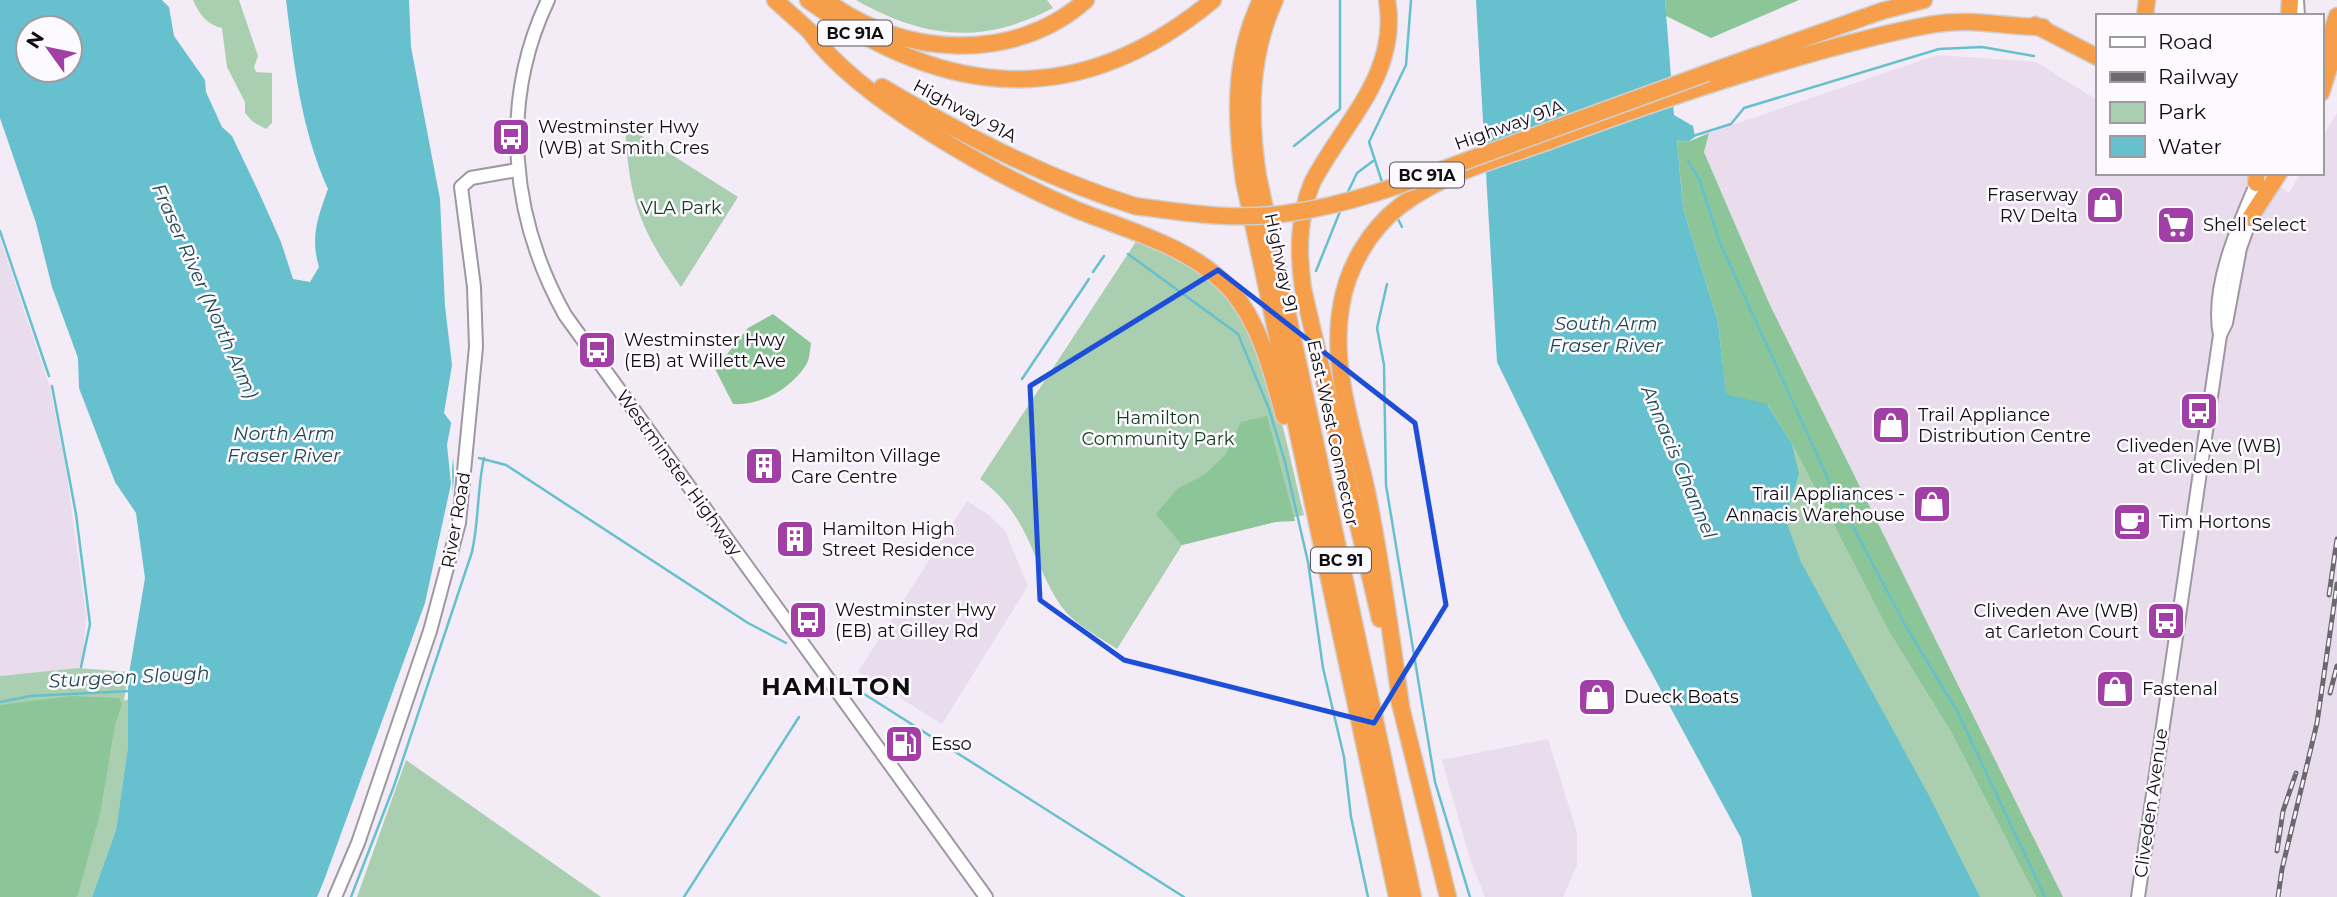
<svg xmlns="http://www.w3.org/2000/svg" width="2337" height="897" font-family="Montserrat,sans-serif">
<rect width="100%" height="100%" fill="#f3ebf6"/>
<!-- built -->
<g fill="#e9dced">
<polygon points="1937,55 2036,62 2097,100 2097,173 2261,173 2289,193 2301,173 2321,173 2321,139 2337,113 2337,897 2063,897 1769,303 1704,151 1709,133"/>
<polygon points="0,238 50,388 66,469 86,616 83,659 78,668 0,676"/>
<polygon points="967,501 989,515 1005,531 1028,586 942,724 858,672"/>
<polygon points="1548,739 1577,833 1577,865 1563,897 1485,897 1470,859 1442,760"/>
</g>
<!-- green -->
<g fill="#a9cfb0">
<path d="M193,0H239L258,56L254,67L256,72L272,73V123L266,129L253,122L245,113V102L227,67L222,28C207,25 199,14 193,0Z"/>
<path d="M856,0H1047L1053,8C982,45 925,39 856,0Z"/>
<path d="M625,125L738,197L681,287C638,227 629,198 625,125Z"/>
<path d="M1137,240C1164,252 1191,263 1213,282C1267,326 1287,449 1304,515L1182,545L1117,649C1098,636 1075,625 1061,606C1029,558 1031,517 980,479Z"/>
<polygon points="1708,355 1767,404 1792,444 1888,630 1951,732 2036,897 1965,897 1777,557 1730,407"/>
<polygon points="78,668 128,672 124,701 128,699 128,746 116,830 92,897 0,897 0,676"/>
<polygon points="406,760 601,897 357,897"/>
</g>
<!-- forest -->
<g fill="#8cc698">
<polygon points="1665,0 1799,0 1711,38 1666,16"/>
<polygon points="1709,133 1704,152 1769,303 2063,897 2036,897 1951,732 1888,630 1792,444 1768,405 1726,395 1718,322 1683,208 1677,140 1688,142"/>
<path d="M773,314L811,343C810,349 810,359 806,365C791,389 760,406 733,404L715,369L748,328Z"/>
<polygon points="1267,416 1295,521 1275,522 1182,545 1156,514 1177,489 1204,475 1226,454 1241,422"/>
<polygon points="71,696 119,698 122,704 115,724 100,814 78,894 76,897 0,897 0,705"/>
</g>
<!-- water -->
<g fill="#66c0cd" fill-rule="evenodd">
<path d="M0,0H162L169,7L174,36L205,80L206,92L222,127L232,136L261,197L281,242L293,279L310,282L319,267C310,237 318,217 328,189C301,129 294,65 286,0H409L411,47L440,199L445,306L452,365L444,413L453,425C450,446 456,467 453,488C431,629 374,767 317,897H92L116,830L128,746V680L145,578L136,513L115,482L79,388L78,358L52,287L36,223L0,118ZM28,28H70V70H28Z"/>
<polygon points="1476,0 1665,0 1674,115 1693,126 1695,137 1688,142 1677,140 1683,208 1718,322 1726,394 1767,404 1792,444 1799,474 1785,518 1801,562 1927,792 1980,897 1752,897 1741,838 1623,620 1497,362"/>
</g>
<!-- pier -->
<polygon fill="#f3ebf6" points="452,418 457,424 452,468 453,504 432,601 360,806 321,897 318,897 425,603 451,484 447,445"/>
<g fill="none" stroke-linecap="round" stroke-linejoin="round">
<!-- stream -->
<g stroke="#66c0cd" stroke-width="2.5">
<polyline points="1693,136 1731,124 1744,108 1939,49 1982,47 2034,56"/>
<polyline points="1294,146 1340,109 1340,0"/>
<polyline points="1688,161 1700,181 1720,243 1829,481 1905,625 1957,711 2045,897"/>
<polyline points="1383,185 1369,142 1406,65 1411,0"/>
<polyline points="1346,196 1357,173 1373,161"/>
<polyline points="1397,217 1402,227"/>
<polyline points="0,231 49,376"/>
<polyline points="1128,254 1238,334 1269,409 1285,462 1308,562 1323,668 1344,757 1351,817 1368,897"/>
<polyline points="1316,271 1341,209"/>
<polyline points="1093,272 1104,256"/>
<polyline points="1387,284 1377,328 1384,365 1386,485 1435,782 1470,897"/>
<polyline points="1022,379 1089,279"/>
<polyline points="52,386 76,514 90,624 81,667"/>
<polyline points="479,458 506,465 748,623 786,643"/>
<polyline points="80,675 82,682"/>
<polyline points="861,692 1184,897"/>
<polyline points="0,702 31,696 130,691"/>
<path d="M351,897L394,786L472,552C479,521 477,490 484,458"/>
<polyline points="684,897 799,717"/>
</g>
<defs>
<g id="secondary">
<path d="M548,0C499,103 511,218 565,315L986,897"/>
<polyline points="2297,0 2298,16"/>
<path d="M2220,335C2210,286 2240,222 2259,178"/>
<polyline points="335,897 358,843 430,631 459,523 476,347 474,287 461,187 471,178 517,170"/>
<polyline points="2138,897 2220,335 2226,323 2240,248 2253,212"/>
</g>
<g id="highway">
<polyline points="775,0 816,37"/>
<path d="M808,0C945,99 1078,112 1213,0"/>
<path d="M1261,0C1233,58 1235,119 1244,181L1397,897"/>
<path d="M1275,0C1249,56 1249,117 1258,176L1413,897"/>
<path d="M827,1C901,57 1015,64 1086,0"/>
<polyline points="2145,16 2147,0"/>
<polyline points="2289,16 2290,0"/>
<polyline points="2035,25 2097,57"/>
<path d="M810,32C859,100 999,177 1077,210C1129,231 1193,247 1231,290C1261,325 1272,373 1284,416"/>
<polyline points="2325,51 2337,16"/>
<polyline points="1752,57 1791,49"/>
<polyline points="1707,73 1882,11 1924,0"/>
<path d="M882,87C963,135 1045,178 1135,206"/>
<polyline points="2321,93 2337,43"/>
<polyline points="2256,183 2257,173"/>
<polyline points="2250,218 2279,173"/>
<path d="M1380,619L1303,289C1298,253 1298,218 1312,183C1343,123 1400,74 1387,0"/>
<polyline points="1398,695 1448,897"/>
<path d="M1401,706C1391,636 1382,566 1368,497C1356,437 1330,370 1341,307C1347,268 1369,230 1400,206C1443,173 1499,159 1549,141C1640,107 1731,76 1824,50C1861,40 1898,30 1935,24C1972,18 2007,27 2043,27"/>
</g>
</defs>
<!-- secondary casing -->
<use href="#secondary" stroke="#9f97a1" stroke-width="16"/>
<!-- highway casing -->
<use href="#highway" stroke="#cfcfcf" stroke-width="19"/>
<!-- secondary -->
<use href="#secondary" stroke="#fff" stroke-width="12"/>
<!-- highway -->
<use href="#highway" stroke="#f69e4a" stroke-width="16"/>
<defs>
<g id="rail">
<polyline points="2329,595 2337,539"/>
<polyline points="2330,693 2337,666"/>
<polyline points="2277,851 2283,811 2296,773"/>
<polyline points="2278,897 2282,869 2317,723 2337,584"/>
</g>
</defs>
<!-- rail casing -->
<use href="#rail" stroke="#6d686f" stroke-width="5"/>
<!-- rail -->
<use href="#rail" stroke="#fdfaff" stroke-width="2.5" stroke-dasharray="8" stroke-linecap="butt"/>
<defs>
<path id="highway-bridge" d="M1135,206C1186,213 1237,221 1289,213C1356,204 1419,178 1482,155C1557,128 1632,100 1707,73"/>
</defs>
<!-- highway-bridge casing -->
<use href="#highway-bridge" stroke="#cfcfcf" stroke-width="19" stroke-linecap="butt"/>
<!-- highway-bridge -->
<use href="#highway-bridge" stroke="#f69e4a" stroke-width="16"/>
</g>
<!-- marked area -->
<path fill="none" stroke="#1d4ed8" stroke-width="5" stroke-linejoin="round" d="M1218,270L1415,423L1446,605L1374,723L1124,660L1040,600L1030,386Z"/>
<!-- icons -->
<defs>
<symbol id="bus-square" viewBox="-11 -11 22 22"><rect x="-9" y="-9" width="18" height="18" rx="4" fill="#a13fa6" stroke="#fdfaff"/><path d="M-5-6H5V4H4V6H2V4H-2V6H-4V4H-5ZM-3.5-4V0h7V-4ZM-3.5 1.2v1.5H-2V1.2ZM2 1.2v1.5H3.5V1.2Z" fill="#fff"/></symbol>
<symbol id="shop-square" viewBox="-11 -11 22 22"><rect x="-9" y="-9" width="18" height="18" rx="4" fill="#a13fa6" stroke="#fdfaff"/><path d="M-5-2.5h2.3a2.7 3.5 0 0 1 5.4 0H5L5.5 6h-11ZM-1.5-2.5h3a1.5 2.3 0 0 0-3 0Z" fill="#fff"/></symbol>
<symbol id="supermarket-square" viewBox="-11 -11 22 22"><rect x="-9" y="-9" width="18" height="18" rx="4" fill="#a13fa6" stroke="#fdfaff"/><path d="M-6-5.5h2.5l.6 2H6L4.5 2H-2.5L-4.4-4H-6ZM-1.5 3.2a1.3 1.3 0 1 0 .1 0ZM3 3.2a1.3 1.3 0 1 0 .1 0Z" fill="#fff"/></symbol>
<symbol id="building-square" viewBox="-11 -11 22 22"><rect x="-9" y="-9" width="18" height="18" rx="4" fill="#a13fa6" stroke="#fdfaff"/><path d="M-4-6H4V6H1V3H-1V6H-4ZM-2.5-4.3h1.7v1.8h-1.7ZM.8-4.3h1.7v1.8H.8ZM-2.5-1h1.7V.8h-1.7ZM.8-1h1.7V.8H.8Z" fill="#fff"/></symbol>
<symbol id="cafe-square" viewBox="-11 -11 22 22"><rect x="-9" y="-9" width="18" height="18" rx="4" fill="#a13fa6" stroke="#fdfaff"/><path d="M-5.5-4.5H6V0H3Q3 3.5 0 3.5H-2.5Q-5.5 3.5-5.5 0ZM3-3.2v2h1.7v-2ZM-6 4.5H4V6H-6Z" fill="#fff"/></symbol>
<symbol id="fuel-square" viewBox="-11 -11 22 22"><rect x="-9" y="-9" width="18" height="18" rx="4" fill="#a13fa6" stroke="#fdfaff"/><path d="M-5.5-6h7V0h2V4h1.3V-2.5L3-4.5l.8-.8L6-3V5H2.5V1h-1V6h-7ZM-4.2-4.7v3.2H.2V-4.7Z" fill="#fff"/></symbol>
</defs>
<g fill-rule="evenodd">
<use href="#bus-square" x="489" y="115" width="44" height="44"/>
<use href="#shop-square" x="2083" y="183" width="44" height="44"/>
<use href="#supermarket-square" x="2154" y="203" width="44" height="44"/>
<use href="#bus-square" x="575" y="328" width="44" height="44"/>
<use href="#bus-square" x="2177" y="389" width="44" height="44"/>
<use href="#shop-square" x="1869" y="403" width="44" height="44"/>
<use href="#building-square" x="742" y="444" width="44" height="44"/>
<use href="#shop-square" x="1910" y="482" width="44" height="44"/>
<use href="#cafe-square" x="2110" y="500" width="44" height="44"/>
<use href="#building-square" x="773" y="517" width="44" height="44"/>
<use href="#bus-square" x="786" y="598" width="44" height="44"/>
<use href="#bus-square" x="2144" y="599" width="44" height="44"/>
<use href="#shop-square" x="2093" y="667" width="44" height="44"/>
<use href="#shop-square" x="1575" y="675" width="44" height="44"/>
<use href="#fuel-square" x="882" y="722" width="44" height="44"/>
</g>
<g text-anchor="middle" dominant-baseline="central" stroke-width="5" stroke-linejoin="round" paint-order="stroke">
<!-- shield labels -->
<g fill="#fdfaff" stroke="#575458" stroke-width="2">
<rect x="818" y="20.5" width="74" height="25" rx="5"/>
<rect x="1390" y="162.5" width="74" height="25" rx="5"/>
<rect x="1311" y="547.5" width="60" height="25" rx="5"/>
</g>
<g font-size="16" font-weight="bold" fill="#100d11">
<text x="855" y="33">BC 91A</text>
<text x="1427" y="175">BC 91A</text>
<text x="1341" y="560">BC 91</text>
</g>
<!-- street labels -->
<g font-size="18" fill="#100d11" stroke="#fdfaff">
<text transform="translate(965 111) rotate(28)">Highway 91A</text>
<text transform="translate(1509 125) rotate(-20)">Highway 91A</text>
<text transform="translate(1281 263) rotate(78)">Highway 91</text>
<text transform="translate(1333 433) rotate(78)">East-West Connector</text>
<text transform="translate(679 473) rotate(54)">Westminster Highway</text>
<text transform="translate(456 520) rotate(-80)">River Road</text>
<text transform="translate(2151 803) rotate(-82)">Cliveden Avenue</text>
</g>
<!-- poi labels -->
<g font-size="18" fill="#100d11" stroke="#fdfaff" text-anchor="start">
<text x="538" y="127">Westminster Hwy<tspan x="538" dy="21">(WB) at Smith Cres</tspan></text>
<text x="2078" y="195" text-anchor="end">Fraserway<tspan x="2078" dy="21">RV Delta</tspan></text>
<text x="2203" y="225">Shell Select</text>
<text x="624" y="340">Westminster Hwy<tspan x="624" dy="21">(EB) at Willett Ave</tspan></text>
<text x="1918" y="415">Trail Appliance<tspan x="1918" dy="21">Distribution Centre</tspan></text>
<text x="2199" y="446" text-anchor="middle">Cliveden Ave (WB)<tspan x="2199" dy="21">at Cliveden Pl</tspan></text>
<text x="791" y="456">Hamilton Village<tspan x="791" dy="21">Care Centre</tspan></text>
<text x="1905" y="494" text-anchor="end">Trail Appliances -<tspan x="1905" dy="21">Annacis Warehouse</tspan></text>
<text x="2159" y="522">Tim Hortons</text>
<text x="822" y="529">Hamilton High<tspan x="822" dy="21">Street Residence</tspan></text>
<text x="835" y="610">Westminster Hwy<tspan x="835" dy="21">(EB) at Gilley Rd</tspan></text>
<text x="2139" y="611" text-anchor="end">Cliveden Ave (WB)<tspan x="2139" dy="21">at Carleton Court</tspan></text>
<text x="2142" y="689">Fastenal</text>
<text x="1624" y="697">Dueck Boats</text>
<text x="931" y="744">Esso</text>
</g>
<!-- park labels -->
<g font-size="18" fill="#123d1f" stroke="#fdfaff">
<text x="681" y="208">VLA Park</text>
<text x="1158" y="418">Hamilton<tspan x="1158" dy="21">Community Park</tspan></text>
</g>
<!-- water labels -->
<g font-size="19" font-style="italic" fill="#224b51" stroke="#fdfaff">
<text transform="translate(205 291) rotate(66)">Fraser River (North Arm)</text>
<text x="1606" y="323">South Arm<tspan x="1606" dy="22">Fraser River</tspan></text>
<text x="284" y="433">North Arm<tspan x="284" dy="22">Fraser River</tspan></text>
<text transform="translate(1679 462) rotate(67)">Annacis Channel</text>
<text transform="translate(129 677) rotate(-3)">Sturgeon Slough</text>
</g>
<!-- district labels -->
<g font-size="24" font-weight="bold" letter-spacing="2" fill="#100d11" stroke="#fdfaff">
<text x="837" y="686">HAMILTON</text>
</g>
</g>
<!-- legend -->
<rect x="2096" y="14" width="228" height="161" fill="#fdfaff" stroke="#9e9ba0" stroke-width="2"/>
<rect x="2110" y="37" width="35" height="10" fill="#ffffff" stroke="#9e9ba0" stroke-width="2"/>
<text x="2158" y="49" font-size="21" fill="#100d11">Road</text>
<rect x="2110" y="72" width="35" height="10" fill="#6d686f" stroke="#9e9ba0" stroke-width="2"/>
<text x="2158" y="84" font-size="21" fill="#100d11">Railway</text>
<rect x="2110" y="102" width="35" height="21" fill="#a9cfb0" stroke="#9e9ba0" stroke-width="2"/>
<text x="2158" y="119" font-size="21" fill="#100d11">Park</text>
<rect x="2110" y="136" width="35" height="21" fill="#66c0cd" stroke="#9e9ba0" stroke-width="2"/>
<text x="2158" y="154" font-size="21" fill="#100d11">Water</text>
<!-- north arrow -->
<g transform="translate(49 49) rotate(303)"><circle r="33" fill="#fdfaff" stroke="#9e9ba0" stroke-width="2"/>
<path d="M0-5L12 26L0 18L-12 26Z" fill="#a13fa6"/>
<text y="-10" font-size="19" font-weight="bold" text-anchor="middle" fill="#100d11">N</text>
</g>
</svg>
